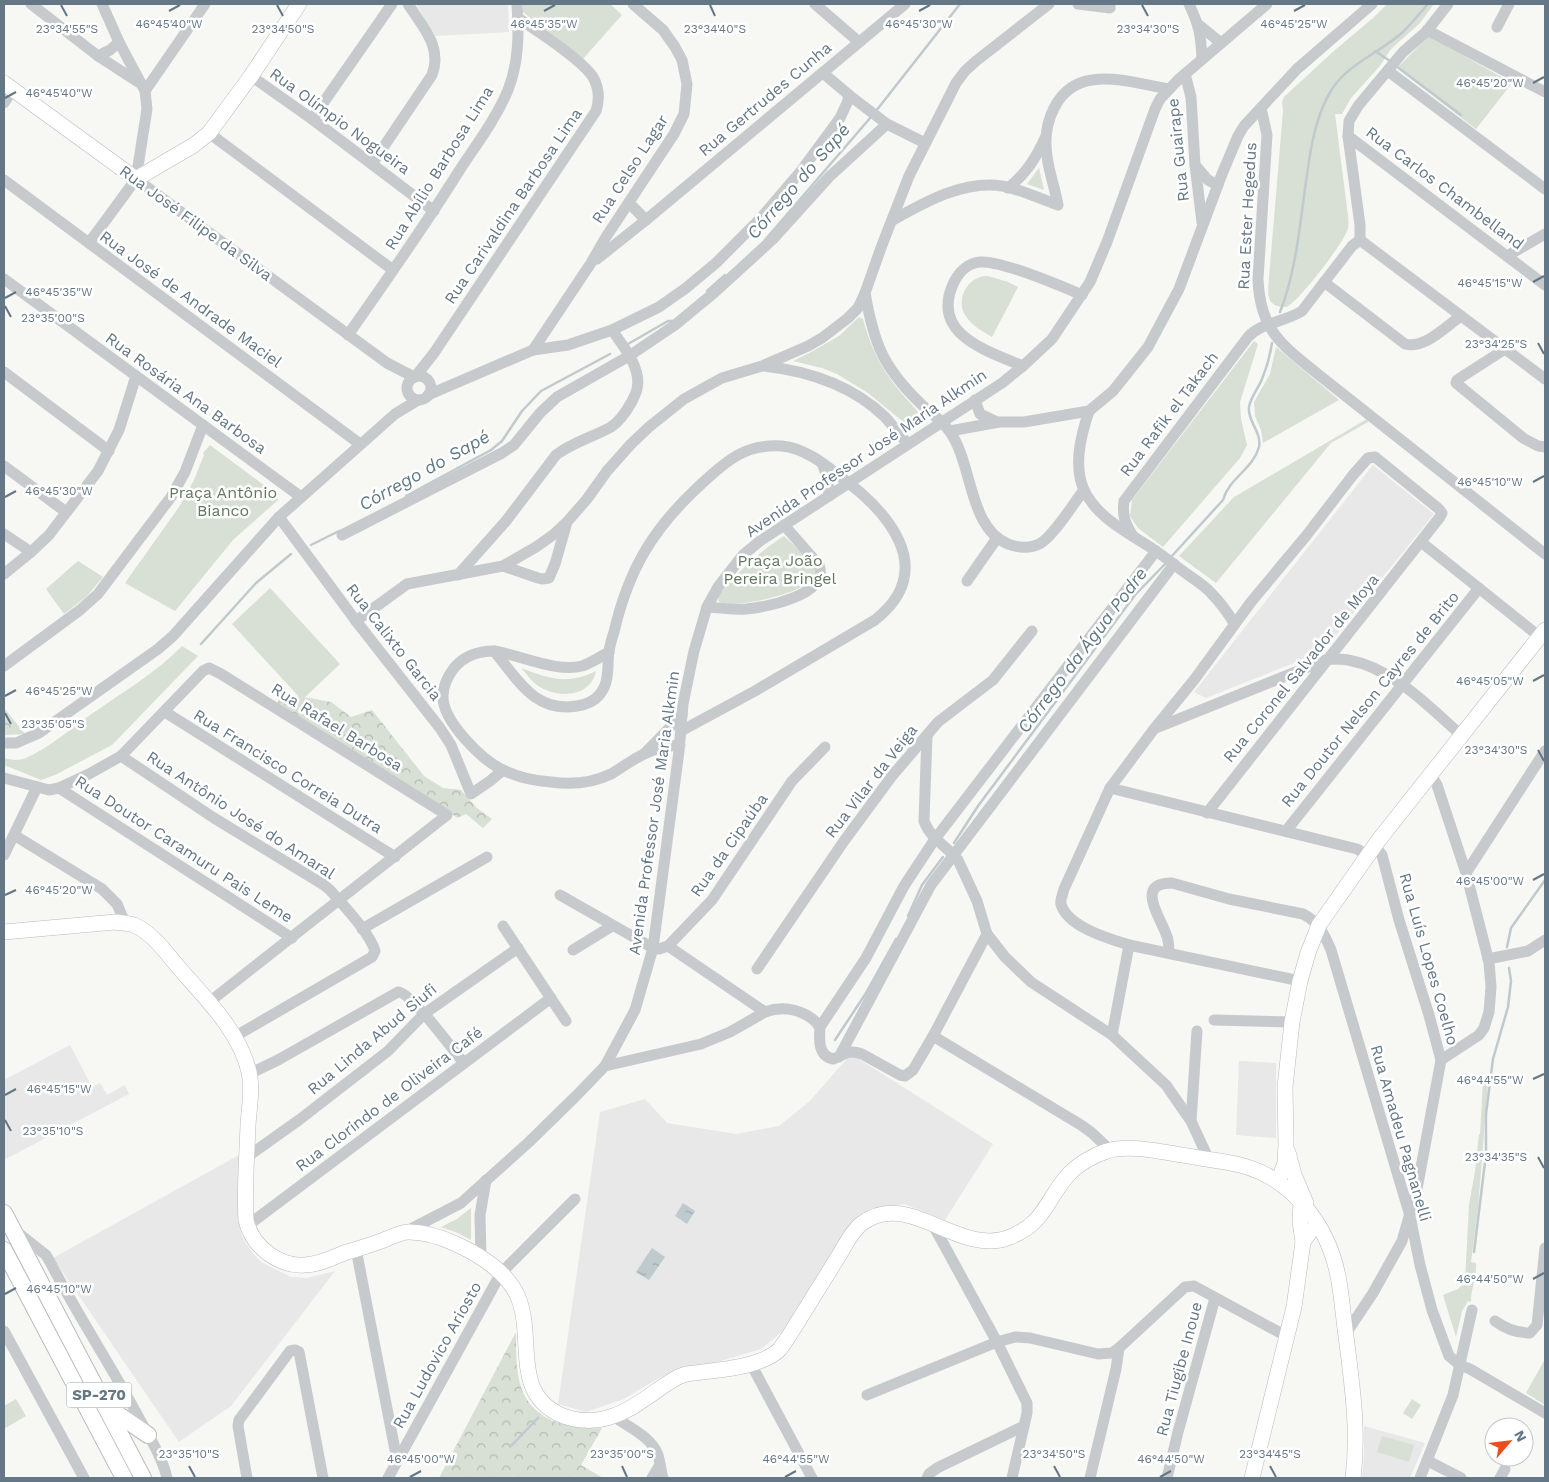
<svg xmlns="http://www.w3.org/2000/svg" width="1549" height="1482" font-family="'Work Sans',sans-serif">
<defs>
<pattern id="forest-crowns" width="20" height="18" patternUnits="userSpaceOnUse" patternTransform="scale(1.25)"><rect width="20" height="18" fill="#d8dfd4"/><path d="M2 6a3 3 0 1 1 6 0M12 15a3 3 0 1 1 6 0" fill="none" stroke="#b3bab2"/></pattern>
<pattern id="water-ripples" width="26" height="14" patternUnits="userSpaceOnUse" patternTransform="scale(1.25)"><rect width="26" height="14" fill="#bfcacf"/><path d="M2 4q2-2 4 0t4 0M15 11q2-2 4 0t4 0" fill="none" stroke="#9fa9ae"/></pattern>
</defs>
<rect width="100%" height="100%" fill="#f7f7f3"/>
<!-- built -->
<g fill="#e7e8e7">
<polygon points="416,4 508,4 509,32 435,36"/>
<polygon points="1373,465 1434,514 1322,652 1206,698 1194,692"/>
<polygon points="70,1045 92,1087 100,1083 107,1095 125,1085 129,1094 4,1160 4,1080"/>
<polygon points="851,1054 993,1144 945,1220 904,1204 871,1209 849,1226 783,1331 761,1349 714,1363 680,1368 657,1379 624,1399 586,1412 558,1404 600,1112 645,1099 667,1123 736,1134 779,1126 810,1101"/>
<polygon points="1239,1061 1276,1063 1276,1138 1236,1135"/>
<polygon points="241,1154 239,1208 240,1231 245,1242 252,1252 261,1262 291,1277 307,1278 335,1271 231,1406 179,1442 53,1258"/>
<polygon points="1364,1426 1425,1443 1410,1478 1362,1478 1364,1457"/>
</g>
<!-- forest -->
<g fill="url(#forest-crowns)">
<polygon points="281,693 331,702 351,717 372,710 424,776 443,788 461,790 477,808 492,819 483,828 466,814 457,818 446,809 277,705"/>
<polygon points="4,708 25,734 4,735"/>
<path d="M516,1332C516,1372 515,1408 559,1423C574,1427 586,1429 602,1428L581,1465L603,1478H439Z"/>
</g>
<!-- green -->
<g fill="#d8dfd4">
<polygon points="523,4 610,4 622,15 582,60 523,12"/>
<path d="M1387,4H1434L1419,24L1391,49L1379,67L1351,98L1342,114H1335L1348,216C1349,223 1349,229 1345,235C1339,248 1298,303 1286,307C1265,307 1268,294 1269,278L1283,111L1282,102L1284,97L1335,50L1373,18Z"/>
<polygon points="1429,36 1512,83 1476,129 1397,68"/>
<polygon points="1039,168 1044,190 1027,184"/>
<path d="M988,276L1008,282L1018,287L992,337C982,331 972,326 965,315C955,298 969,275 988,276Z"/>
<path d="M859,317L863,319C875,364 892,384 924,418V420L915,426L906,424L868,393L837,374L822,368L793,361L813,351L839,336Z"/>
<polygon points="1254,341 1258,344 1240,402 1241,419 1247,445 1240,458 1163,547 1138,528 1130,516 1132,500"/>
<polygon points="1276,347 1339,400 1263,443 1261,430 1255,416 1254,402 1270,374"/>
<polygon points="1367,419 1368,422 1331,443 1216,583 1179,556 1234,497"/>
<polygon points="210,445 277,495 278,500 233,540 175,611 125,583 179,507 194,480 204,455 203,453"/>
<path d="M784,536C791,543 811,559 814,566C815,571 814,577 810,581C799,594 734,609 719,602L718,596C740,570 755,555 784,536Z"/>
<polygon points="78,561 103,577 87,596 64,614 46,589"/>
<polygon points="270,588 340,664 302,700 232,624"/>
<path d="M182,646L198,656L112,745L55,775L41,780L4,765V758C12,760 18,761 26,758C49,748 73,727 93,713C123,692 157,672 182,646Z"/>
<path d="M521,668C550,679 567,685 596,671C591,698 556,699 537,685C531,681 526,673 521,668Z"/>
<path d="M1483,1081V1083L1488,1084L1478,1208L1471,1262L1476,1263C1477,1277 1471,1288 1471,1302L1468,1301L1462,1311L1456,1337L1443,1295L1458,1289L1465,1282L1469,1205L1475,1171L1479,1134H1480Z"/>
<polygon points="471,1208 471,1240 458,1233 441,1227 457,1219"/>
<polygon points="1545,1359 1545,1405 1526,1393"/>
<polygon points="16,1399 26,1416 4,1429 4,1406"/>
<polygon points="1412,1399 1421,1405 1412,1419 1403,1413"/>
<polygon points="1382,1436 1414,1445 1409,1462 1377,1452"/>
</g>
<!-- water -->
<g fill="url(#water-ripples)">
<polygon points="683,1203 695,1211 687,1224 675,1216"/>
<polygon points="652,1248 665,1257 649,1280 636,1272"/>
</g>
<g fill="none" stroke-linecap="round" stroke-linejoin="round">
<!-- stream -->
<g stroke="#bfcacf" stroke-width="2.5">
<polyline points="1375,51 1390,61"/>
<polyline points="1396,66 1461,115"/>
<polyline points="876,111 960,4"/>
<polyline points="765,240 871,117"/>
<polyline points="707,291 725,275"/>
<path d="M1280,312C1297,269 1300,221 1307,175C1311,145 1316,115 1332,89C1348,64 1382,51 1403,32C1412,23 1420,13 1428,4"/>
<polyline points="628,344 668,321 673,321"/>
<polyline points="406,496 491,450 502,441 522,411 541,391 610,354"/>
<polyline points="311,545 339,531"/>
<path d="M1171,557L1223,500C1229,478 1253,469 1259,447C1262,432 1247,421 1249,407C1251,396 1258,389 1262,379C1267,367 1270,356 1272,343"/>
<polyline points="201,644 256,583 291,554"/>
<polyline points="954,843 978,806 1135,595 1166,563"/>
<polyline points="908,916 922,885 943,857"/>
<polyline points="1507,947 1511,928 1545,880"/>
<polyline points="835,1040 866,993 896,939"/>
<polyline points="1474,1252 1486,1154 1486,1114 1493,1059 1508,1007 1511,981 1509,968"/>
<polyline points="511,1446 538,1418"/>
</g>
<defs>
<g id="major">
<polyline points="4,83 136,179 194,145 209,133 251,76 299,4"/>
<path d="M4,932L115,922C121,923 128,923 134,925C153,933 167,954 180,969C206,999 240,1032 249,1072C253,1089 249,1108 248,1125C247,1157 244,1189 246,1220C249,1234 258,1246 269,1254C279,1261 292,1266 304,1265C318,1265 332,1258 344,1253C357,1249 371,1245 384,1240C391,1237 401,1232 409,1232C424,1232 443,1238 456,1244C480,1255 508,1273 518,1297C535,1338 511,1393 561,1415C577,1422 597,1422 613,1416C637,1408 656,1389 678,1377L686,1374C713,1370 760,1369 780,1349C783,1345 786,1340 789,1336C805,1310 821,1284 838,1257C845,1246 851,1232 861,1224C908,1187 959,1258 1010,1237C1045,1223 1046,1200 1068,1175C1078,1164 1094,1155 1107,1151C1131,1143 1170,1154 1194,1157C1209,1160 1225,1161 1240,1165C1292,1178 1328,1225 1338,1276C1342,1296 1343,1316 1346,1336C1352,1384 1359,1430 1353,1478"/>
<polyline points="1288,1152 1294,1175 1306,1203"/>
<polyline points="1278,1182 1285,1163 1286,1145 1285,1087 1292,1022 1300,981 1308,953 1319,925 1378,841 1545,630"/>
<polyline points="1301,1201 1300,1221 1303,1242"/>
<polyline points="1252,1478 1294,1307 1303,1242 1309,1233 1318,1225"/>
</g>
<g id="highway">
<polyline points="4,1213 143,1478"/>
<polyline points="4,1250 124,1478"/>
<polyline points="110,1404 119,1415 148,1435"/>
</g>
</defs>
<!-- major casing -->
<use href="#major" stroke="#b7bbbf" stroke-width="16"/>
<!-- highway casing -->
<use href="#highway" stroke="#b8bcbf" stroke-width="18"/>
<!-- minor -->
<g stroke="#c6cacd" stroke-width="11">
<polyline points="31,4 98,56 138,82"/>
<polyline points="815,4 859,42"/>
<polyline points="1078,4 1110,8 1110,4"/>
<path d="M1189,4C1199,25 1201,35 1202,59"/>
<polyline points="1199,25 1221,43"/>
<polyline points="1497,27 1509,4"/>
<polyline points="1427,30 1545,92"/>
<polyline points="98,56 110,50 119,42"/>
<polyline points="1388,71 1545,189"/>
<polyline points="1185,74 1191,97 1195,165 1202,222"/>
<polyline points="251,76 312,119 434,211"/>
<polyline points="145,91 205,4"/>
<polyline points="849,95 887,124 925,143"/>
<polyline points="4,103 13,89"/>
<path d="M1261,108L1267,135L1258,279C1260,331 1282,345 1319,375L1545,554"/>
<polyline points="312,119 392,4"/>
<polyline points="209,133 393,270"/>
<polyline points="1348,136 1545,285"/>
<path d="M372,164L432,75C443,47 422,26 408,4"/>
<polyline points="1195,165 1208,180 1218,185"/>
<polyline points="136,179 387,363 414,377"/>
<polyline points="4,180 360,444"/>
<path d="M1008,188C1026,174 1036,158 1045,138"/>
<polyline points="629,203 646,220"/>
<path d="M893,220C925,202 964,180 1002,186C1021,189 1040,199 1058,205C1055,188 1049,173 1047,156C1042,124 1056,85 1092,80C1117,76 1144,85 1168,89"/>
<polyline points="1360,240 1545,379"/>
<polyline points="89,243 136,179 147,109 145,91 119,42 102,4"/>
<polyline points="1507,256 1545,234"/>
<polyline points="597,259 646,220 905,4"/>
<polyline points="4,279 301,497"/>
<path d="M1324,282L1405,344C1425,349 1445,327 1461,316"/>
<path d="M865,293C874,344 883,367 920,403C930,413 942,420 950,432C973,464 968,527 1008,544C1018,548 1031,549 1041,543C1055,534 1073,504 1084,490"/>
<path d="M348,335C386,281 424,227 459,171C476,145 496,119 508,90C519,62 519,33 517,4"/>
<polyline points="1505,349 1457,380 1456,383 1523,438 1538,446 1545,447"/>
<polyline points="533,350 591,263 606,237 674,134 684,114 687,84 682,60 675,47 663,30 633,4"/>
<path d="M764,366C808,371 852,385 885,417C893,426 900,435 908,444"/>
<path d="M1023,366C987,351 929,334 954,282C959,272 968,263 980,262C1001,260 1061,286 1082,295"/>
<polyline points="4,372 109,451"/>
<circle cx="419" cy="388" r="12"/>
<path d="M415,377L434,353L596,111C600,99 599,88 593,77C581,59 537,31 518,18"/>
<polyline points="428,395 533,350 568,345 612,330 659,307 686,288 716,263 760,219 801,171 840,118 847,103 849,95 823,73"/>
<polyline points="975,400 980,414 997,422"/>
<path d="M1089,411C1081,435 1073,466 1084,490C1097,518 1129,533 1153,549C1165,557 1176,566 1187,574C1195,580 1204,585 1211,593C1220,602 1228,613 1234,623"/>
<polyline points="950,431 999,422 1024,422 1089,411 1113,391 1148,347 1179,289 1222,174 1238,136 1244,126 1297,69 1372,4"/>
<polyline points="822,463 828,479 829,496"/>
<polyline points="4,466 66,512"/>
<polyline points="279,517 356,621 440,728 451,745 471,794 490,781 503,770"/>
<polyline points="4,534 31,552"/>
<polyline points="342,535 502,453 514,445 540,413 557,397 629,356 675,325 715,292 773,239 829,177 887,124"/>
<path d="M1133,536C1125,524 1122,515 1124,501L1248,337C1262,322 1285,322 1302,311L1352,246L1360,240V225L1348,136L1349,121L1358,106L1403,52L1426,32L1448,4"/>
<polyline points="1421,542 1540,637"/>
<polyline points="503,566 538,578 542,579 549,578 555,564 567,522"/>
<polyline points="4,574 31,552 49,535 98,471 119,430 136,376"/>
<path d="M458,575L506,521L556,455C573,442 593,437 611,427C620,421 626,412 631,403C633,399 636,394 637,389C642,368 623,346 612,330"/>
<polyline points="967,581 997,538"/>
<path d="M707,607C720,608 733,610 746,609C766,607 830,595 819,565L784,525"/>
<polyline points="356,621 407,584 503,566 536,547 553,535 567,522 587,499 607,471 631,444 649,427 684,399 722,378 762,366 808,346 822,338 848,318 858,308 865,293 882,245 909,176 956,83 965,71 976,61 1049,4"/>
<path d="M494,651C520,655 557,673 582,666C591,663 600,657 609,652"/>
<polyline points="4,666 80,610 98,594 171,497 185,472 203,425"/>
<polyline points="165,712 395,857"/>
<path d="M1156,728L1328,659C1335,659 1342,659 1348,660C1393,668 1428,706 1461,735"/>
<path d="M927,735L924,821C931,840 947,846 958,860L977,901L987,934L1005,957L1031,982L1112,1035L1166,1085L1191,1121L1209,1160"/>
<polyline points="4,743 16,743 39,733 158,649 173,636 279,517 395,414 418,400"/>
<path d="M680,745C662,746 645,752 630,762C623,766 617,771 611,774C592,783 571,785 551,782C535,781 517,777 503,770C482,760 442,721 443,696C443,685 448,676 454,668C464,656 479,651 494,651C518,680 535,713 577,706C585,705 595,701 600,694C610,682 607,665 609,651C610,645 612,638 614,632C628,572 651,531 697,488C710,476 722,464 738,455C751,448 767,445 782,446C803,448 822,462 838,475C887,510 940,569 875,620L755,691L681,731"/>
<polyline points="646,752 682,715"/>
<path d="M121,756L214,818L324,885L330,890C343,905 370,933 375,951L372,957L234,1037"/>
<polyline points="1430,773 1437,785 1466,873 1489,962 1491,987 1489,1012 1484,1028 1479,1035 1441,1060"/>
<polyline points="4,778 49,790 59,788 89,774 121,756 203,671 209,668 221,674 447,815 208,1003"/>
<polyline points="59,788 292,938"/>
<polyline points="1110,788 1357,849 1367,855"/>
<path d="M1207,813L1440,517L1442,513L1439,509L1375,457L1368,458L1353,475L1306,536L1251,602L1194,680L1154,729L1110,788L1064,889C1063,894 1060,899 1061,904C1067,927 1110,939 1129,945L1300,981"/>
<polyline points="1286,831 1479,588"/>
<polyline points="14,835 102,889 117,904 125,923"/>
<polyline points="4,855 37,787"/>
<polyline points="1466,873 1545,751"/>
<polyline points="560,895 653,948 659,949 668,946 712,900 792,781 825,747"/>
<polyline points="503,926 566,1021"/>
<polyline points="362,929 487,857"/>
<path d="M668,946L765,1012C784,1005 808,1010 820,1027C819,1039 818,1056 833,1059C846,1054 848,1049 862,1054L900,1075L905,1076L913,1070L933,1036L987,934"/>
<polyline points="573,950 612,926"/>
<path d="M1169,953C1169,946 1169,940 1166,934C1161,918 1134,883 1172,883L1229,899L1303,914C1319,922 1324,934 1331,950L1410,1216L1420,1265L1432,1310L1449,1356L1460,1365L1470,1369L1545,1413"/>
<polyline points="1488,959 1528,951 1545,940"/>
<polyline points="757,969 844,841 892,776 938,722 993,680 1032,631"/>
<polyline points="1214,1020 1292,1022"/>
<polyline points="820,1027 866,958 904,886 935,839 1156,551"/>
<polyline points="1112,1035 1129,945"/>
<polyline points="933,1036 1081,1125 1092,1133 1110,1150"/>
<polyline points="839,1057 931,885 1174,564"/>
<polyline points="605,1066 701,1044 730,1032 765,1012"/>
<path d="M249,1074L278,1060L398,992C411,992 453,1050 464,1063"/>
<polyline points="1191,1121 1197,1031"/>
<polyline points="247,1157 299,1120 388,1051 424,1014 518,948"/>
<polyline points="932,1223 997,1342 1027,1403 1027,1413 1012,1478"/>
<polyline points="247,1226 551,998"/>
<polyline points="407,1231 461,1203 529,1142 577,1095 605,1066 635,1010 653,948 679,751 683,704 694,651 707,607 718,587 743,555 760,541 1002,383 1023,366 1052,339 1090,282 1107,242 1155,109 1160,99 1178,80 1267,4"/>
<path d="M17,1232L46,1255L50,1262C77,1314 110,1364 138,1416C148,1435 162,1456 167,1478"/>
<polyline points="356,1249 397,1460"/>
<polyline points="481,1258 480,1215 486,1180"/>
<path d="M1495,1321C1506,1329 1517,1333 1530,1333L1537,1325L1545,1248"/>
<polyline points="4,1331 84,1478"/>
<polyline points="1345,1335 1373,1293 1402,1241 1417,1189 1441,1060 1429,1015 1399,920 1382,855 1374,845"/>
<polyline points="751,1364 812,1478"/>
<polyline points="867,1395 997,1342 1015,1337 1030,1338 1098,1354 1112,1353 1119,1348 1185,1287 1194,1286 1286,1336"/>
<path d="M613,1416C627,1426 652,1437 658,1455C660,1462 661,1471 663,1478"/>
<polyline points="1428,1461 1461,1478"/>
<polyline points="247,1478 238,1426 239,1420 290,1351 295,1350 299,1352 300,1357 323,1478"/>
<polyline points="388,1478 501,1273 575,1199"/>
<polyline points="652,1478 660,1465"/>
<polyline points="927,1478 929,1474 937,1468 1024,1426"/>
<polyline points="1090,1478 1116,1369 1119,1348"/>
<polyline points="1167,1478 1178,1432 1215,1298"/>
<polyline points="1420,1478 1453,1395 1472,1310"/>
<polyline points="1500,1478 1505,1469"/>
</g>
<!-- major -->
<use href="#major" stroke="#fff" stroke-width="15"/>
<!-- highway -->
<use href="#highway" stroke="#fff" stroke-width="16"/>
</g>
<!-- ticks -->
<path fill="none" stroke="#647786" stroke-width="2" d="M61,5L67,16M277,5L283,16M710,5L715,16M1142,5L1148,16M169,11L180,5M544,11L555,5M919,11L930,5M1294,11L1305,5M1533,83L1544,77M5,98L16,92M1533,282L1544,276M5,298L16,292M5,306L11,317M1538,343L1544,354M1533,482L1544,476M5,497L16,491M1533,681L1544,675M5,696L16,690M5,713L11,724M1538,750L1544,761M1533,880L1544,874M5,895L16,890M1533,1079L1544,1074M5,1095L16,1089M5,1120L11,1131M1538,1157L1544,1168M1533,1279L1544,1273M5,1294L16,1288M189,1466L195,1477M622,1466L627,1477M1054,1466L1060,1477M1270,1466L1276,1477M410,1477L421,1471M785,1477L796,1471M1160,1477L1171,1471"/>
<g text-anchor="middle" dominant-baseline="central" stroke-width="5" stroke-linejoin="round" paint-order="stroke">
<!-- shield labels -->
<rect fill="#fff" stroke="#92a0aa" stroke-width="1" x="66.5" y="1382.5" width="65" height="25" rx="4"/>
<g font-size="15" font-weight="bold" fill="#647786">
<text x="99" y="1395">SP-270</text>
</g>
<!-- street labels -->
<g font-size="16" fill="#647786" stroke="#fff">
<text transform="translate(765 99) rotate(-40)">Rua Gertrudes Cunha</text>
<text transform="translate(340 121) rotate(36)">Rua Olímpio Nogueira</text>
<text transform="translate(1178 150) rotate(-96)">Rua Guairape</text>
<text transform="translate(439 168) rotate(-58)">Rua Abílio Barbosa Lima</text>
<text transform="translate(630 169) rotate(-57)">Rua Celso Lagar</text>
<text transform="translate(1445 188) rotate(37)">Rua Carlos Chambelland</text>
<text transform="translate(513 206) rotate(-56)">Rua Carivaldina Barbosa Lima</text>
<text transform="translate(1247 216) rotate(-87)">Rua Ester Hegedus</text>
<text transform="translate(196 223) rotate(36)">Rua José Filipe da Silva</text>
<text transform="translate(191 299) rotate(36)">Rua José de Andrade Maciel</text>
<text transform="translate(186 393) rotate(36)">Rua Rosária Ana Barbosa</text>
<text transform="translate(1169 414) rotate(-53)">Rua Rafik el Takach</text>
<text transform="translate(866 453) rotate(-34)">Avenida Professor José Maria Alkmin</text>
<text transform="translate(394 642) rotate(52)">Rua Calixto Garcia</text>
<text transform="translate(1301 668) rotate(-51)">Rua Coronel Salvador de Moya</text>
<text transform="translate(1370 699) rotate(-51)">Rua Doutor Nelson Cayres de Brito</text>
<text transform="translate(337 727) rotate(32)">Rua Rafael Barbosa</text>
<text transform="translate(288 771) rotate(32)">Rua Francisco Correia Dutra</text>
<text transform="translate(871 781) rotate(-52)">Rua Vilar da Veiga</text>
<text transform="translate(654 813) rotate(-82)">Avenida Professor José Maria Alkmin</text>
<text transform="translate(241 815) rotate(33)">Rua Antônio José do Amaral</text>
<text transform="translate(729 845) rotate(-55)">Rua da Cipaúba</text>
<text transform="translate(184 849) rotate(33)">Rua Doutor Caramuru Pais Leme</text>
<text transform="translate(1429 959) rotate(74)">Rua Luís Lopes Coelho</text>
<text transform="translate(372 1039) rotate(-40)">Rua Linda Abud Siufi</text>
<text transform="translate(389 1099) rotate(-37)">Rua Clorindo de Oliveira Café</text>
<text transform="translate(1401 1133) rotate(74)">Rua Amadeu Pagnanelli</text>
<text transform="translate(437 1355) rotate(-61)">Rua Ludovico Ariosto</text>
<text transform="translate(1179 1369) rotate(-75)">Rua Tiugibe Inoue</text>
</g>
<!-- park labels -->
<g font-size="16" fill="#64785f" stroke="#fff">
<text x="223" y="492">Praça Antônio<tspan x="223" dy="18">Bianco</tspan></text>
<text x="780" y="560">Praça João<tspan x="780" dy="18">Pereira Bringel</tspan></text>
</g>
<!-- water labels -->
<g font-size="18" font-style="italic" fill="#5f7983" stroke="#fff">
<text transform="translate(798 181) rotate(-49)">Córrego do Sapé</text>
<text transform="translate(424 470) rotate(-29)">Córrego do Sapé</text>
<text transform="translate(1082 650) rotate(-53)">Córrego da Água Podre</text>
</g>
</g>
<g font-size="12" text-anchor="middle" fill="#647786" stroke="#fff" stroke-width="5" stroke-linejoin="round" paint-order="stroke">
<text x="169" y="28">46°45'40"W</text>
<text x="544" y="28">46°45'35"W</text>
<text x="919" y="28">46°45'30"W</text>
<text x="1294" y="28">46°45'25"W</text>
<text x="67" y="33">23°34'55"S</text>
<text x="283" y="33">23°34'50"S</text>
<text x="715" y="33">23°34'40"S</text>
<text x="1148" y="33">23°34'30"S</text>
<text x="1490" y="87">46°45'20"W</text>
<text x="59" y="97">46°45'40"W</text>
<text x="1490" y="287">46°45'15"W</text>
<text x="59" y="296">46°45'35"W</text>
<text x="53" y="322">23°35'00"S</text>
<text x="1496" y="348">23°34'25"S</text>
<text x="1490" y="486">46°45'10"W</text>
<text x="59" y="495">46°45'30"W</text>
<text x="1490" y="685">46°45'05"W</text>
<text x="59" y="695">46°45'25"W</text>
<text x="53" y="728">23°35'05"S</text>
<text x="1496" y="754">23°34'30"S</text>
<text x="1490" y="885">46°45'00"W</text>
<text x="59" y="894">46°45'20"W</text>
<text x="1490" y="1084">46°44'55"W</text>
<text x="59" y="1093">46°45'15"W</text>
<text x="53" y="1135">23°35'10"S</text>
<text x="1496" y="1161">23°34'35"S</text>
<text x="1490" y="1283">46°44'50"W</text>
<text x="59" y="1293">46°45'10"W</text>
<text x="189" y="1458">23°35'10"S</text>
<text x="622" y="1458">23°35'00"S</text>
<text x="1054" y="1458">23°34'50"S</text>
<text x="1270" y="1458">23°34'45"S</text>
<text x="421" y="1463">46°45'00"W</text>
<text x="796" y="1463">46°44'55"W</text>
<text x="1171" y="1463">46°44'50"W</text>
</g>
<!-- border -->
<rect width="1549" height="1482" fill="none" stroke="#647786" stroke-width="10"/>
<!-- north arrow -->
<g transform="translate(1509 1442) rotate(62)"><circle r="24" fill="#ffffff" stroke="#c1c9cf"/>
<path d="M0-4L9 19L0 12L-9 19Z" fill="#ee4c1c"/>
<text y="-8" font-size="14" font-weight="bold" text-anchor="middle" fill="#647786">N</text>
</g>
</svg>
